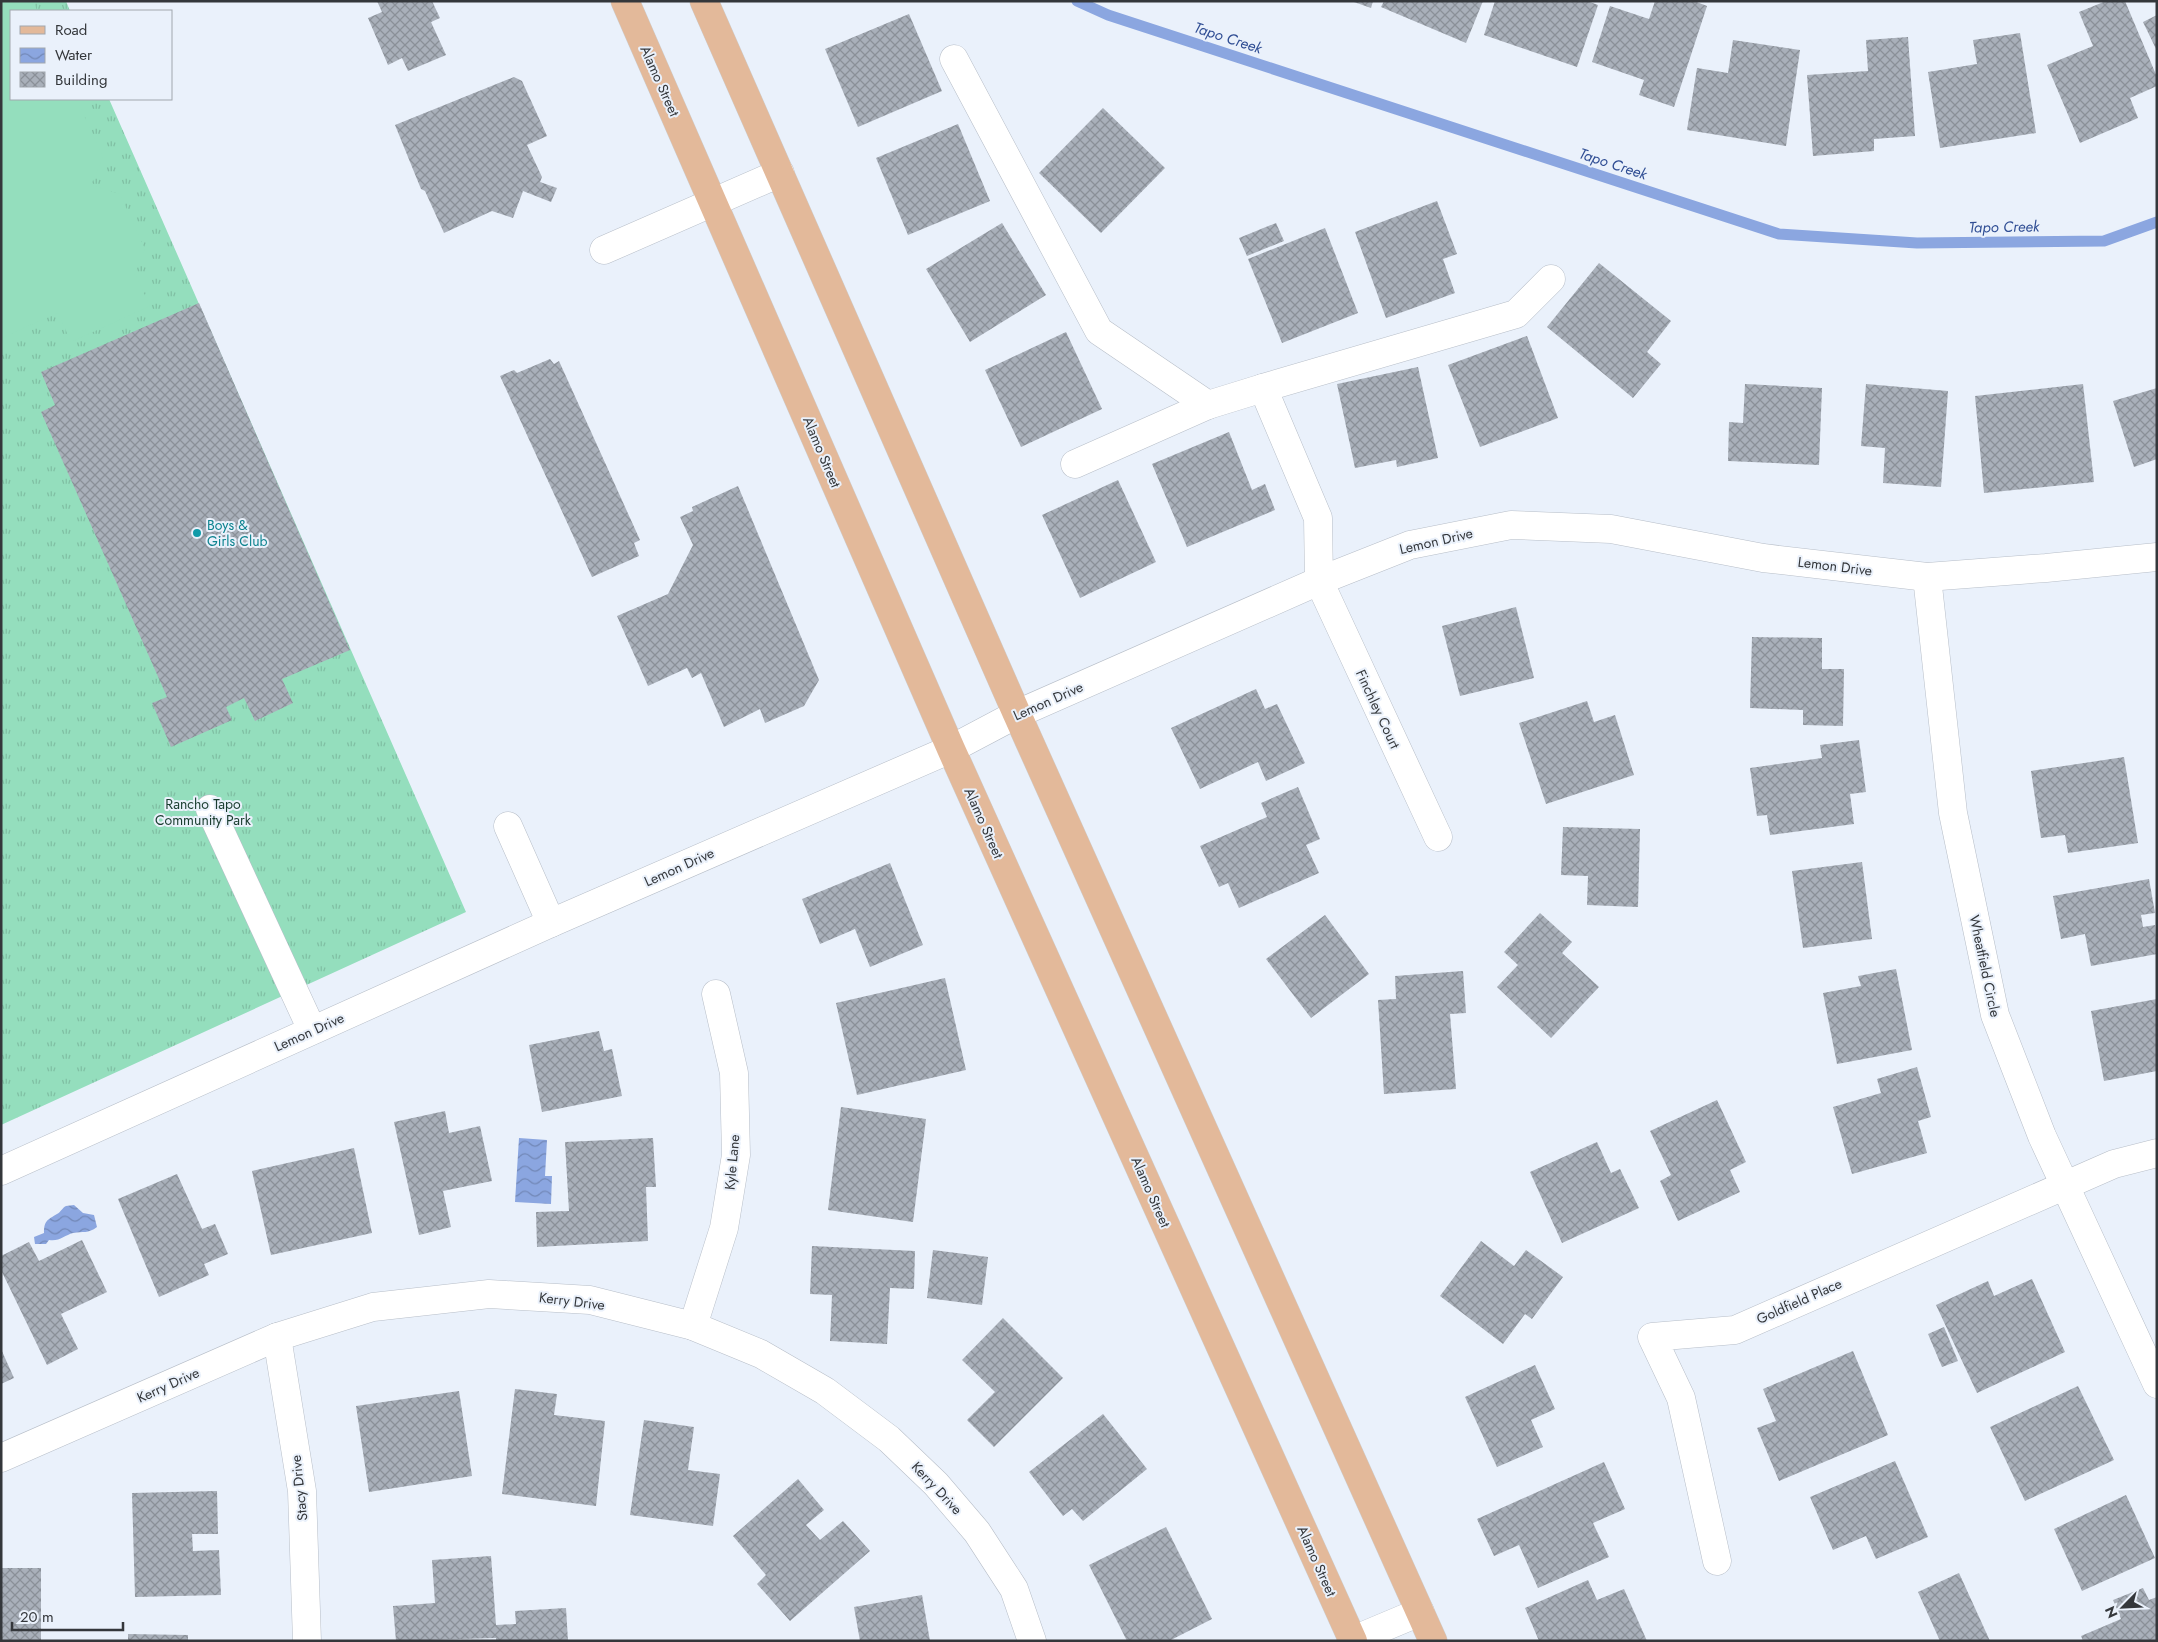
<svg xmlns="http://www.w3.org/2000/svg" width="2158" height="1642" font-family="Jost,sans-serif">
<defs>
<pattern id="grass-tufts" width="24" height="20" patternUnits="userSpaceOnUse" patternTransform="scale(1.25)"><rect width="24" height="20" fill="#94debd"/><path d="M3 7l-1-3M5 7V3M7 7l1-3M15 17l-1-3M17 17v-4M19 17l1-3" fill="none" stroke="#80bfa3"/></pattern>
<pattern id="water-waves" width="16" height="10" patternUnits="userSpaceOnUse" patternTransform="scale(1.25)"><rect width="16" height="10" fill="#8ba6e0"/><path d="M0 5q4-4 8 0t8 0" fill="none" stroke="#7288b7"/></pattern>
<pattern id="building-cross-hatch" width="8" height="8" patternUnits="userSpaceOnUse" patternTransform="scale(1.25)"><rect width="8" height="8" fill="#a9b0ba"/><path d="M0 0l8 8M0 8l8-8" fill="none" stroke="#8a9098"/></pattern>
</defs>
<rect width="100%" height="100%" fill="#eaf1fb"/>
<!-- grass -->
<polygon fill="url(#grass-tufts)" points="1,1 66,1 70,11 11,11 11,99 109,99 466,912 1,1125"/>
<!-- garden -->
<polygon fill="#94debd" points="1,1 22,1 35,5 37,11 11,11 11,99 71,99 78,102 103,157 91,185 120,194 145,249 134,276 136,276 150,306 71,342 58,313 1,338"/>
<!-- water -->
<g fill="url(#water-waves)">
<polygon points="519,1138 547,1140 545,1176 552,1176 551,1204 515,1202"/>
<path d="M74,1205L83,1213L94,1215L97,1227C88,1234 83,1231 73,1233C65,1235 59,1242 49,1240L46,1244H35L34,1237L44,1233C44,1221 47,1220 57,1214C61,1212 62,1208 66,1206Z"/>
</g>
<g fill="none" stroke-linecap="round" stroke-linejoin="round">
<!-- stream -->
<polyline stroke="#8ba6e0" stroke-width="11" points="1077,1 1108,15 1779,234 1917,243 2104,241 2157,222"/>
</g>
<!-- building -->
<g fill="url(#building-cross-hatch)">
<polygon points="377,1 432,1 440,18 431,22 446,55 408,71 402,58 388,65 368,18 382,12"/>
<polygon points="1351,1 1373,1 1371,8"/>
<polygon points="1384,1 1483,1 1466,43 1381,7"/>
<polygon points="1495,1 1587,1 1598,5 1577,67 1484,35"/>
<polygon points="1655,1 1694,1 1707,6 1674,107 1639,95 1644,80 1592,62 1610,6 1649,19"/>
<polygon points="2106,1 2125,1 2157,77 2157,86 2130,98 2138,118 2080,143 2047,65 2093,46 2079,12"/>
<polygon points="909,14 942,91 858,127 825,49"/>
<polygon points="2157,15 2157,51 2143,22"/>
<polygon points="2020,33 2036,133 1940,148 1928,72 1977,64 1973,40"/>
<polygon points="1908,37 1915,136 1874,139 1874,151 1813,156 1807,75 1868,71 1866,40"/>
<polygon points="1733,40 1800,50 1786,146 1687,130 1697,68 1728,73"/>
<polygon points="514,77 522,81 547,136 527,145 542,177 540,182 557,188 551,202 523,191 513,218 492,211 444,233 425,191 421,189 395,125"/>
<polygon points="1103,108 1165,168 1101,233 1039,173"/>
<polygon points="958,124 990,201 908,235 876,158"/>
<polygon points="1437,201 1457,254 1443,259 1455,293 1386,318 1355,232"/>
<polygon points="1002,223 1046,295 970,342 926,269"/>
<polygon points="1276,223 1284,241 1247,256 1239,238"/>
<polygon points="1325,228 1358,313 1282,343 1248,259"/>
<polygon points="1599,263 1671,321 1647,352 1661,364 1633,398 1547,327"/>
<polygon points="199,303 350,650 282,679 293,703 255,721 244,698 226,707 232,720 171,747 152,703 167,697 41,412 55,405 41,372"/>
<polygon points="1066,332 1102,409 1021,447 985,370"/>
<polygon points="1527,336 1558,418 1480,447 1448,365"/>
<polygon points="550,359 554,364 559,361 640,540 634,543 639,556 592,577 500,376 514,370 517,373"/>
<polygon points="1418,367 1438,458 1397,467 1396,460 1355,468 1337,384"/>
<polygon points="1745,384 1822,388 1819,465 1728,461 1729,422 1743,423"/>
<polygon points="1866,384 1948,391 1941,487 1883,483 1885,448 1861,446"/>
<polygon points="2083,384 2094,482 1984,493 1975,396"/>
<polygon points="2157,388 2157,459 2134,467 2113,401"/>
<polygon points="1229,432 1252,490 1265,484 1275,510 1187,547 1152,464"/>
<polygon points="1118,480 1156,562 1080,598 1042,515"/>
<polygon points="738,486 819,680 804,706 765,723 760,709 724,727 701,673 692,678 687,668 648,686 617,616 668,594 693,545 680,517 693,511 692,507"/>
<polygon points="1516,607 1534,678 1460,696 1442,626"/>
<polygon points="1752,637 1822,638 1822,669 1844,669 1843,726 1803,725 1803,710 1750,708"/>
<polygon points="1256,689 1265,709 1277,704 1305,763 1266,781 1258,762 1200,789 1171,728"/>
<polygon points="1587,701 1594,722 1615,715 1634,775 1546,804 1519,723"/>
<polygon points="1859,740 1866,792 1850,794 1854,824 1770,835 1767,815 1757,816 1750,768 1822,758 1820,745"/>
<polygon points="2124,757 2138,843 2068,853 2065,835 2041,838 2031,771"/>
<polygon points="1298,787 1320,839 1306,845 1319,873 1239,908 1228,883 1219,887 1200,846 1267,817 1261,803"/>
<polygon points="1563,827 1640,829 1638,907 1587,905 1588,876 1561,875"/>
<polygon points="1862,862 1872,939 1803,948 1792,871"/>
<polygon points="890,863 923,945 870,967 855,929 820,944 802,899"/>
<polygon points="2149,879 2155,913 2141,915 2143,927 2155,925 2157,954 2091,966 2085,934 2061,939 2053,896"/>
<polygon points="1540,913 1572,942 1562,953 1599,987 1551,1038 1497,987 1518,965 1504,952"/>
<polygon points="1325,915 1369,974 1311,1018 1266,959"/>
<polygon points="1896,969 1912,1050 1837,1064 1823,993 1861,986 1858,976"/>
<polygon points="1463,971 1466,1013 1450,1014 1456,1089 1384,1094 1378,1000 1396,999 1395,976"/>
<polygon points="945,978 966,1070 857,1095 836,1003"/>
<polygon points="2157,999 2157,1071 2104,1081 2091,1011"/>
<polygon points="599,1031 604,1051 612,1049 622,1096 542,1112 529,1045"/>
<polygon points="1917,1067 1931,1117 1918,1121 1927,1153 1852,1174 1833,1107 1881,1093 1877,1079"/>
<polygon points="1717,1100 1746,1162 1730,1170 1740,1192 1678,1221 1660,1181 1671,1175 1650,1131"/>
<polygon points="841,1107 926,1119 913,1222 828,1210"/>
<polygon points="445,1111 449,1133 480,1126 492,1181 443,1191 451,1227 419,1235 394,1122"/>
<polygon points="653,1138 656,1187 646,1187 648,1241 537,1247 536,1212 569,1211 565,1142"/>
<polygon points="1597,1142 1611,1173 1620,1169 1639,1208 1562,1243 1530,1172"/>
<polygon points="354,1148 372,1233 271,1255 252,1171"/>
<polygon points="177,1174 202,1229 215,1224 228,1254 204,1264 209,1275 159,1297 118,1199"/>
<polygon points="82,1240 107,1292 61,1314 78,1349 47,1365 1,1270 1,1256 29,1242 39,1261"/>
<polygon points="1481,1241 1514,1266 1526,1250 1563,1277 1532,1319 1525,1314 1503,1344 1440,1296"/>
<polygon points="812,1246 915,1251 914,1289 890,1288 887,1344 830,1341 832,1295 810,1294"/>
<polygon points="933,1250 988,1257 982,1305 927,1298"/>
<polygon points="2032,1279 2065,1352 1977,1393 1936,1305 1988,1281 1994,1296"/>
<polygon points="1003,1318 1063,1378 994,1447 967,1420 995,1392 962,1360"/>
<polygon points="1944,1327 1958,1361 1942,1367 1928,1334"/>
<polygon points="1,1349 14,1378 1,1384"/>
<polygon points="1853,1351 1888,1435 1779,1481 1757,1428 1776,1421 1763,1389"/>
<polygon points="1535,1365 1555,1409 1531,1420 1543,1447 1497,1467 1465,1397"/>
<polygon points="2078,1386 2114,1460 2025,1501 1990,1427"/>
<polygon points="515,1389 557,1394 554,1415 605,1421 596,1506 502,1494"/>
<polygon points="459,1391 472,1476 369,1492 356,1406"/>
<polygon points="1103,1414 1147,1469 1083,1521 1072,1509 1063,1516 1029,1472"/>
<polygon points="644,1420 694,1427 688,1470 720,1474 713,1526 630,1515"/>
<polygon points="1895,1461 1928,1537 1876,1559 1866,1536 1833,1550 1810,1497"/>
<polygon points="1604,1462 1625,1509 1593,1523 1609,1557 1538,1588 1519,1545 1494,1556 1477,1519"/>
<polygon points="798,1479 824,1510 806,1525 820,1540 843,1521 870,1551 790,1621 757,1584 766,1575 733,1536"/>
<polygon points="217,1491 218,1534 192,1534 193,1551 219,1550 221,1595 135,1597 132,1493"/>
<polygon points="2126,1495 2155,1558 2082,1591 2054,1529"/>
<polygon points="1166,1527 1212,1619 1169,1641 1127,1641 1089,1565"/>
<polygon points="491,1556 496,1625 516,1624 515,1611 566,1608 568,1641 496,1641 496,1638 396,1641 393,1606 435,1603 432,1560"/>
<rect x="1" y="1568" width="40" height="73"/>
<polygon points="1959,1573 1990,1641 1940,1641 1918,1592"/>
<polygon points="1588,1580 1597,1600 1624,1589 1647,1641 1539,1641 1525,1608"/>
<polygon points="2143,1588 2149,1600 2157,1597 2157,1641 2083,1641 2081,1636 2121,1619 2113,1600"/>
<polygon points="922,1595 930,1641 860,1641 854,1607"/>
<polygon points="128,1634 188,1635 188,1641 128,1641"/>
</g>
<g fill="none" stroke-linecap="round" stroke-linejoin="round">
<defs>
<g id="minor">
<polyline points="954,59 1099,331 1208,405 1263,388 1318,518 1319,581 1438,837"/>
<polyline points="604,250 780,173"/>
<polyline points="1263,388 1516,314 1551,279"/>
<polyline points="1075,464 1208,405"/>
<polyline points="1927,577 1953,813 1995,1015 2042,1136 2157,1384"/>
<polyline points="210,809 312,1030"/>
<polyline points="508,826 551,923"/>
<polyline points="1,1171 551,923 951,749 1017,714 1319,581 1410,545 1511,525 1611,529 1763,558 1927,577 2046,568 2157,557"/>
<polyline points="693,1326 724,1228 736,1155 734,1073 716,994"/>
<polyline points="277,1337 302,1491 307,1641"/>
<polyline points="1,1458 277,1337 373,1307 489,1294 590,1300 693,1326 761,1354 825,1391 889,1439 936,1484 977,1532 1014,1589 1032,1641"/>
<polyline points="1717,1561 1681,1398 1652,1337 1735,1330 2114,1164 2157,1153"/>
<polyline points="1351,1641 1420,1612"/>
</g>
<g id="major">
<polyline points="625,1 951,749 1353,1641"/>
<polyline points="704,1 1017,714 1433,1641"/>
</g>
</defs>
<!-- minor casing -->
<use href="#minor" stroke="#b7bec8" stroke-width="29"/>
<!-- major casing -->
<use href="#major" stroke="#cecfd0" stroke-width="29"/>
<!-- minor -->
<use href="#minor" stroke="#fff" stroke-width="28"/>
<!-- major -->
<use href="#major" stroke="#e3b99a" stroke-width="28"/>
</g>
<!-- markers -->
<circle fill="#0f9aa8" stroke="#eaf1fb" stroke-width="2" cx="197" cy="533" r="5"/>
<g text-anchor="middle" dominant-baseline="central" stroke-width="4" stroke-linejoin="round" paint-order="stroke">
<!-- street labels -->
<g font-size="14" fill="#34373b" stroke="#eaf1fb">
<text transform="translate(660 81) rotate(66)">Alamo Street</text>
<text transform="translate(822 452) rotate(67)">Alamo Street</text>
<text transform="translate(1436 541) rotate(-13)">Lemon Drive</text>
<text transform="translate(1835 566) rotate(7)">Lemon Drive</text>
<text transform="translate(1048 701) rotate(-24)">Lemon Drive</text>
<text transform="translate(1378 709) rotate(65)">Finchley Court</text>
<text transform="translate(984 823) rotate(66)">Alamo Street</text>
<text transform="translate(679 867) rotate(-24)">Lemon Drive</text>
<text transform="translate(1985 966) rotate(78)">Wheatfield Circle</text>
<text transform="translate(309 1032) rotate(-24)">Lemon Drive</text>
<text transform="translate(732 1162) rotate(-85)">Kyle Lane</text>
<text transform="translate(1151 1192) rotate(66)">Alamo Street</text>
<text transform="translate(572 1301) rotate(7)">Kerry Drive</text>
<text transform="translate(1799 1301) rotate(-24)">Goldfield Place</text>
<text transform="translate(168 1385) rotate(-24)">Kerry Drive</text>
<text transform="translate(299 1488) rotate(-96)">Stacy Drive</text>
<text transform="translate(937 1488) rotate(47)">Kerry Drive</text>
<text transform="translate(1317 1561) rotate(66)">Alamo Street</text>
</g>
<!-- culture labels -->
<g font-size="14" fill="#0d838f" stroke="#eaf1fb" text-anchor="start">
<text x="207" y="525">Boys &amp;<tspan x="207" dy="16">Girls Club</tspan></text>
</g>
<!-- park labels -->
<g font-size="14" fill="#193c2e" stroke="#eaf1fb">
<text x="203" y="804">Rancho Tapo<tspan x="203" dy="16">Community Park</tspan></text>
</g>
<!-- water labels -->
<g font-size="15" font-style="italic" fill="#304e94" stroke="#eaf1fb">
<text transform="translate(1228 38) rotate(18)">Tapo Creek</text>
<text transform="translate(1613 164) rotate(18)">Tapo Creek</text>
<text transform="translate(2004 227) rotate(-1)">Tapo Creek</text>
</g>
</g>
<!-- border -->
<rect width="2158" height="1642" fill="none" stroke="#34373b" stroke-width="5"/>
<!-- legend -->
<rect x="10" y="10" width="162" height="90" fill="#eaf1fb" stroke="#a1a7ae"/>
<rect x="20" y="26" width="25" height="8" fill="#e3b99a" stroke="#a1a7ae"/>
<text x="55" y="35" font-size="15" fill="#34373b">Road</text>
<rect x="20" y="48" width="25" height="15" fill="url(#water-waves)" stroke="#a1a7ae"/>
<text x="55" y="60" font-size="15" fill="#34373b">Water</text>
<rect x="20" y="72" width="25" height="15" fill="url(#building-cross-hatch)" stroke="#a1a7ae"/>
<text x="55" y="85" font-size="15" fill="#34373b">Building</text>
<!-- north arrow -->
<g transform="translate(2123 1607) rotate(246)" stroke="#eaf1fb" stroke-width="4" paint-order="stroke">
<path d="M0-4L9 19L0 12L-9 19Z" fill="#34373b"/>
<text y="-8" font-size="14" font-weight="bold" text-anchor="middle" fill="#34373b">N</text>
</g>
<!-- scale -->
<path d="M12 1622v8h111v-8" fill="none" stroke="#34373b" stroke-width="2.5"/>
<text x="20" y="1622" font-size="15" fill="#34373b" stroke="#eaf1fb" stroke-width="4" paint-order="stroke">20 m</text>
</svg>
